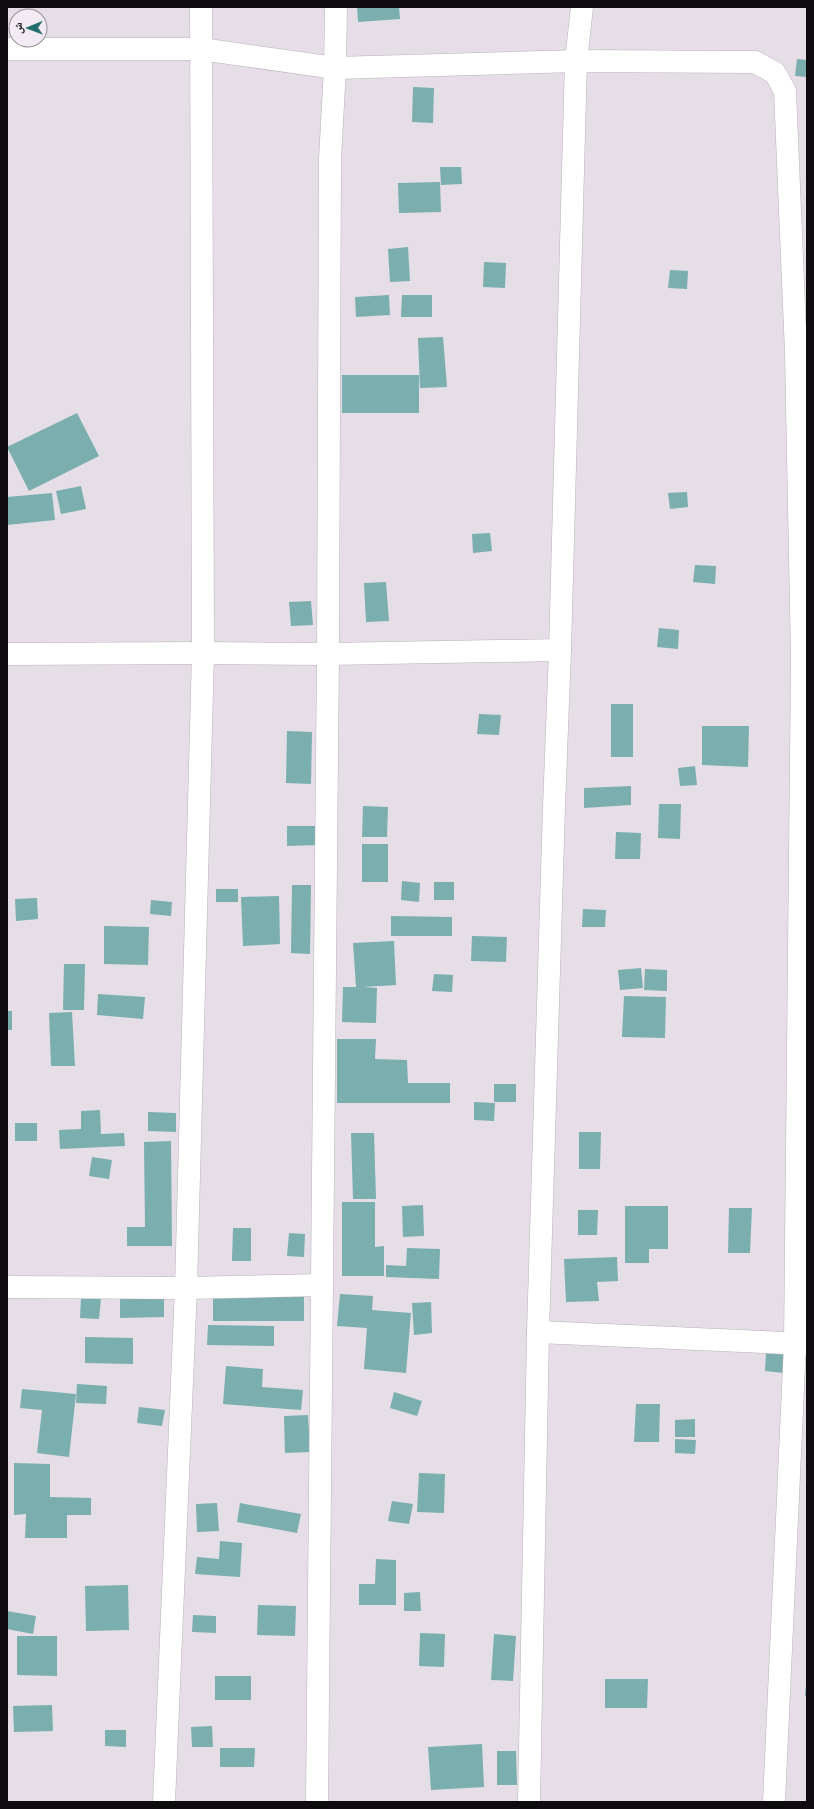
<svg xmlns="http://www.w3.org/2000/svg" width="814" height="1809" font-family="Roboto,'Noto Naskh Arabic',sans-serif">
<rect width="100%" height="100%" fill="#e5dee6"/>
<!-- building -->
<g fill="#7baeae">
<polygon points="357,7 399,7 400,19 358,22"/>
<polygon points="797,59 807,60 807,77 795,76"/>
<polygon points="413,87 434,88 433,123 412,122"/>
<polygon points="440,167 461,167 462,184 441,185"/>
<polygon points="440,182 441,212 399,213 398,183"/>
<polygon points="408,247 410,281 390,282 388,249"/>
<polygon points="484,262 506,263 505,288 483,287"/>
<polygon points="670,270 688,271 687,289 668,288"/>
<polygon points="389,295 390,315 356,317 355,297"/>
<polygon points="402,295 432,295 432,317 401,317"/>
<polygon points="443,337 447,387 420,388 418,338"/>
<rect x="342" y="375" width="77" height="38"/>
<polygon points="77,413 99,456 29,491 7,447"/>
<polygon points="81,486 86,509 61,514 56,491"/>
<polygon points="687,492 688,507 670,509 668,493"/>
<polygon points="52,493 55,520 7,525 7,497"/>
<polygon points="490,533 492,551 473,553 472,534"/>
<polygon points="695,565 716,566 715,584 693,582"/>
<polygon points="386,582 389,621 366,622 364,583"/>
<polygon points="311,601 313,625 291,626 289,602"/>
<polygon points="659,628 679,630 678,649 657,647"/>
<rect x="611" y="704" width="22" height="53"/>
<polygon points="479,714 501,715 499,735 477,734"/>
<polygon points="702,726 749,726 748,767 702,765"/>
<polygon points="287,731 312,732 311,784 286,783"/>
<polygon points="695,766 697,785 680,786 678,768"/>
<polygon points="631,786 631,805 584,808 584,788"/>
<polygon points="659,804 681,804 680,839 658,838"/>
<polygon points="363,806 388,807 387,837 362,837"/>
<polygon points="287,826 319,826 320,845 287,846"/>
<polygon points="616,832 641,833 640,859 615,859"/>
<rect x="362" y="844" width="26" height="38"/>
<polygon points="402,881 420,883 419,902 401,900"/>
<rect x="434" y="882" width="20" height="18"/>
<polygon points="292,885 311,885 310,954 291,953"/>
<rect x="216" y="889" width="22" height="13"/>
<polygon points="279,896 280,944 243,946 241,897"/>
<polygon points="37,898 38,919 16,921 15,899"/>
<polygon points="151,900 172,902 171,916 150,914"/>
<polygon points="583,909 606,910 605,927 582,927"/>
<polygon points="391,916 452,917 452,936 391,936"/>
<polygon points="104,926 149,927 148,965 104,964"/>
<polygon points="472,936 507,937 506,962 471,961"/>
<polygon points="394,941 396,985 363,987 377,988 376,1023 342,1022 343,987 356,987 353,943"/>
<polygon points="64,964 85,964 84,1010 63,1010"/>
<polygon points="641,968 643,988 620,990 618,970"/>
<polygon points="645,969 667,970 667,991 644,990"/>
<polygon points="434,974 453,975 452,992 432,991"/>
<polygon points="98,994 145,997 143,1019 97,1015"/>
<polygon points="624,996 666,997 665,1038 622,1037"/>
<rect x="7" y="1011" width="5" height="19"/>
<polygon points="72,1012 75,1066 51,1066 49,1013"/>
<polygon points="337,1039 376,1039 375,1059 407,1060 408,1083 450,1083 450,1103 337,1103"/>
<rect x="494" y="1084" width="22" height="18"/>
<polygon points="474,1102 495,1103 494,1121 474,1120"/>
<polygon points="100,1110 101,1134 124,1133 125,1146 60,1149 59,1130 81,1129 81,1111"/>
<polygon points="148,1112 176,1113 176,1132 148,1131"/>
<rect x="15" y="1123" width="22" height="18"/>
<polygon points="579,1132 601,1132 600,1169 579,1169"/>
<polygon points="351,1133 374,1133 376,1199 353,1199"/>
<polygon points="171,1141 172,1246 127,1246 127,1227 145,1227 144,1142"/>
<polygon points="92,1157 112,1160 109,1179 89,1176"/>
<polygon points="342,1202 375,1202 375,1247 384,1246 384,1276 342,1276"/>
<polygon points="423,1205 424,1236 403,1237 402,1206"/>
<polygon points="625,1206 668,1206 668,1249 649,1249 649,1263 625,1263"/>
<polygon points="729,1208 752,1208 750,1253 728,1253"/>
<polygon points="578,1210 598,1210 597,1235 578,1235"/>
<polygon points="233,1228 251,1228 251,1261 232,1261"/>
<polygon points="289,1233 305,1234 304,1257 287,1256"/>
<polygon points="407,1248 440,1249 439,1279 386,1277 386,1265 406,1266"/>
<polygon points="617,1257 618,1281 597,1282 599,1301 566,1302 564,1259"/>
<polygon points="213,1287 304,1290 304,1321 213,1321"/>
<polygon points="340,1294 373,1296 372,1310 411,1313 406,1373 364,1369 367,1328 337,1326"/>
<polygon points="120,1296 164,1296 164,1317 120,1318"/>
<polygon points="81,1297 101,1298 99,1319 80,1318"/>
<polygon points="431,1302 432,1333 414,1335 412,1303"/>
<polygon points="208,1325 274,1326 274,1346 207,1345"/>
<polygon points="85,1337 133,1338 133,1364 85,1363"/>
<polygon points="766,1352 786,1353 784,1373 765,1371"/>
<polygon points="226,1366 263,1369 262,1387 303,1390 301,1410 223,1404"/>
<polygon points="77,1384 107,1386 106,1404 76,1403"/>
<polygon points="22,1389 76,1394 69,1457 37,1453 42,1410 20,1408"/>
<polygon points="394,1392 422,1401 417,1416 390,1408"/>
<polygon points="636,1404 660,1404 659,1442 634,1442"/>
<polygon points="139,1407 165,1410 162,1426 137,1423"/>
<polygon points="308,1415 310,1452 285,1453 284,1416"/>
<polygon points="695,1419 695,1437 675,1437 675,1420"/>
<polygon points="675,1439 696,1440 695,1454 675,1453"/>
<polygon points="14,1463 50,1464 50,1497 91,1498 91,1515 67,1515 67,1538 25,1538 26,1514 14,1515"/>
<polygon points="419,1473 445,1474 444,1513 417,1512"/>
<polygon points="392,1501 413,1504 409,1524 388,1521"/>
<polygon points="217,1503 219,1531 197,1532 196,1504"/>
<polygon points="240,1503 301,1514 297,1533 237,1522"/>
<polygon points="220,1541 242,1543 240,1577 195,1574 197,1557 219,1559"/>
<polygon points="376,1559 396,1560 396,1605 359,1605 359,1584 375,1584"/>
<polygon points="128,1585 129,1630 86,1631 85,1586"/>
<polygon points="420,1592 421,1611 404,1611 404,1593"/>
<polygon points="258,1605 296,1606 295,1636 257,1635"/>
<polygon points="7,1611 36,1616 33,1634 7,1629"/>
<polygon points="193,1615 216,1616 216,1633 192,1632"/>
<polygon points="420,1633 445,1634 444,1667 419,1666"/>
<polygon points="494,1634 516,1636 513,1681 491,1680"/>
<polygon points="17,1636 57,1636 57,1676 17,1675"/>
<rect x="215" y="1676" width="36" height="24"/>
<polygon points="605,1679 648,1679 647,1708 605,1708"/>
<polygon points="806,1685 807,1685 807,1697 805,1696"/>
<polygon points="52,1705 53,1731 14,1732 13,1706"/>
<polygon points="212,1726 213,1747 192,1747 191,1727"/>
<polygon points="105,1730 126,1730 126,1747 105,1746"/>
<polygon points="482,1744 484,1787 431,1790 428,1747"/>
<polygon points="220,1748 255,1748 254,1767 220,1767"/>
<polygon points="497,1751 516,1751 517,1785 497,1785"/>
</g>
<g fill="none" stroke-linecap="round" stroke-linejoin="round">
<defs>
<g id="minor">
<polyline points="7,49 201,49 335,68 576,61 755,62 775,73 785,91 796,353 802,658 795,1344 774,1802"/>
<polyline points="7,654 203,653 328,654 560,650"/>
<polyline points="7,1287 186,1288 321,1285"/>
<polyline points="538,1332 807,1344"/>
<polyline points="164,1802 186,1288 203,653 201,7"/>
<polyline points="317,1802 328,654 330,159 335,68 336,7"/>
<polyline points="529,1802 538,1332 554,807 560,650 576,61 582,7"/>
</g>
</defs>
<!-- minor casing -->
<use href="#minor" stroke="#b9b2ba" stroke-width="23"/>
<!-- minor -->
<use href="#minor" stroke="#fff" stroke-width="22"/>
</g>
<!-- border -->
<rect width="814" height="1809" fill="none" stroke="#0e0b0e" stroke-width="16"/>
<!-- north arrow -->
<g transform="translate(28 28) rotate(269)"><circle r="19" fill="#f2ebf3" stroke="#979197"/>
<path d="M0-3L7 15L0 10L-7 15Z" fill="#226e6f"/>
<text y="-6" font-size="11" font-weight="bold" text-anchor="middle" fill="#0e0b0e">ش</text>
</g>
</svg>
